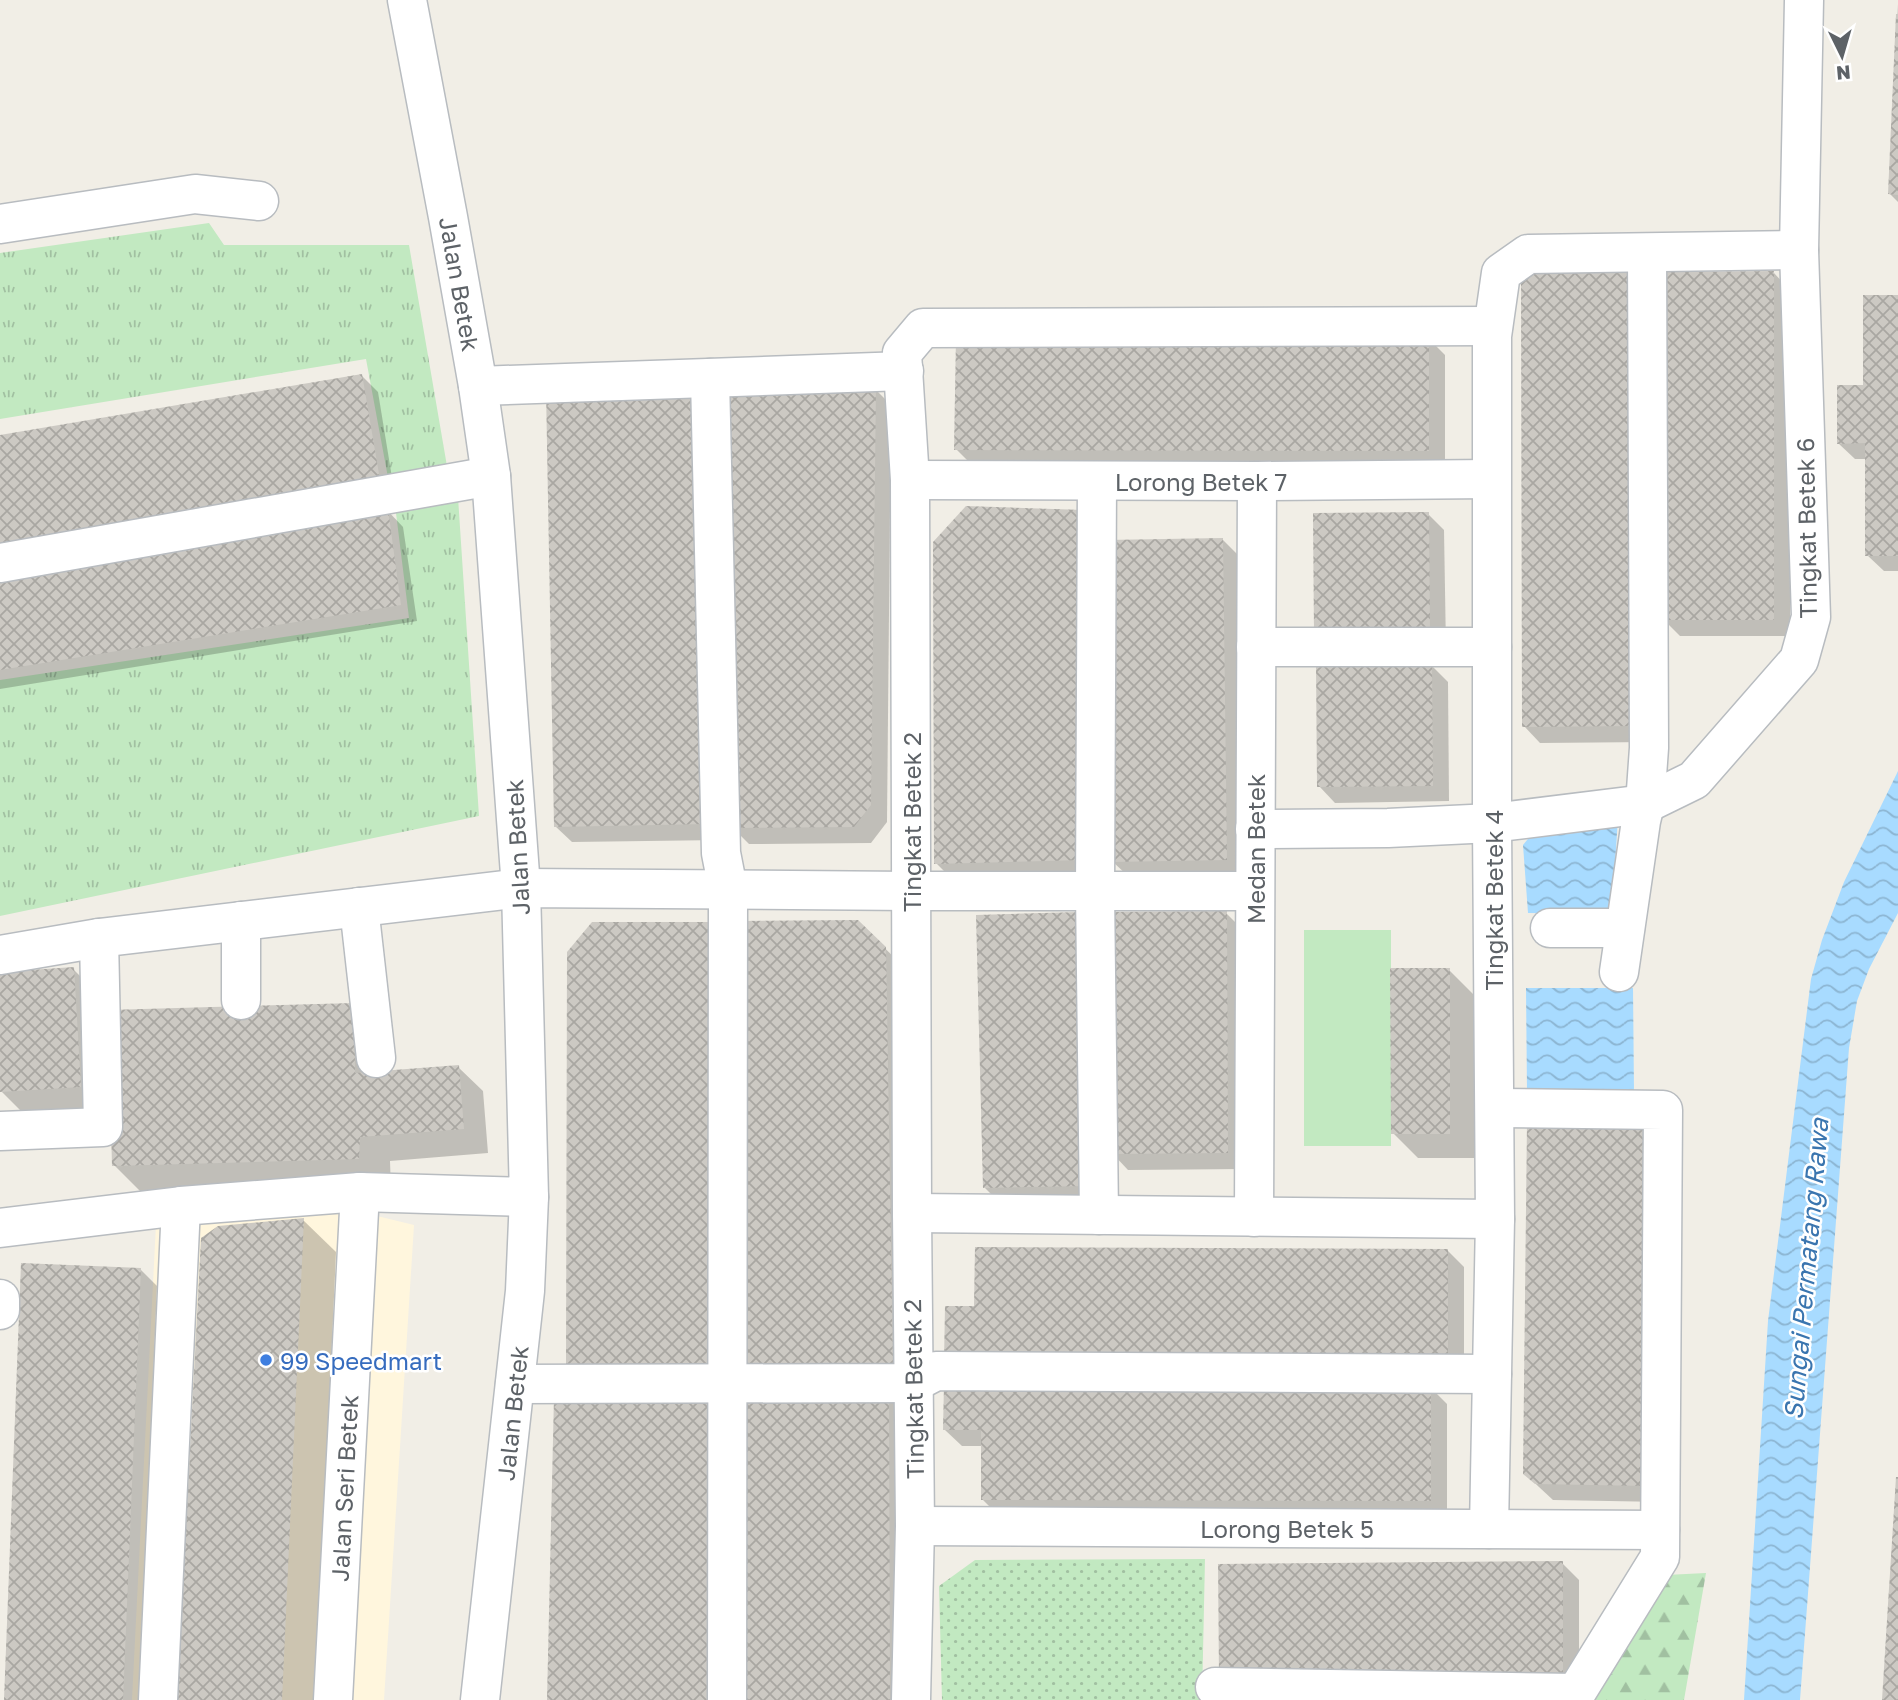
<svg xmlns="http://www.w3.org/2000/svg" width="1898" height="1700" font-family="'Golos Text',sans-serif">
<defs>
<pattern id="grass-tufts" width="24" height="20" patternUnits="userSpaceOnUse" patternTransform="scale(1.75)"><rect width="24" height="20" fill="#c2e9c1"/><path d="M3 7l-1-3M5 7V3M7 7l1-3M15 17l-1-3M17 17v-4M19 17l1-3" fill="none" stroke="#a1c0a1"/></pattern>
<pattern id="forest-firs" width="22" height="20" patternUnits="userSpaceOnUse" patternTransform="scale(1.75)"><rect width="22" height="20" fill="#c2e9c1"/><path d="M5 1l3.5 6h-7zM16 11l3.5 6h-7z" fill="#a1c0a1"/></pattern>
<pattern id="park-dots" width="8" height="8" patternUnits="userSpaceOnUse" patternTransform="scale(1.75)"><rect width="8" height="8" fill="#c2e9c1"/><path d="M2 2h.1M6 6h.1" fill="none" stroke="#a1c0a1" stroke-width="1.8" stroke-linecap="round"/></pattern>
<pattern id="water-waves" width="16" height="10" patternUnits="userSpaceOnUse" patternTransform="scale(1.75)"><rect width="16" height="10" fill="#a8dbff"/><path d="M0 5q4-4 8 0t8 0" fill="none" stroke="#8cb5d2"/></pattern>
<pattern id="building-cross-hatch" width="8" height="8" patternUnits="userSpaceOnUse" patternTransform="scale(1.75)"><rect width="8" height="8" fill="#ccc9c3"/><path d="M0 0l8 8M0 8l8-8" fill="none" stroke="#a9a7a2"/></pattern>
</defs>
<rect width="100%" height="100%" fill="#f1eee6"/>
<!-- commercial -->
<polygon fill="#fff6dd" points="336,1206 414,1225 384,1700 132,1700 156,1224"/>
<!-- grass -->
<g fill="url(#grass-tufts)">
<polygon points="209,223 224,245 409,245 448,472 389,483 366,359 0,419 0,253"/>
<polygon points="458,497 479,816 0,916 0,680 409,618 395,505"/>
</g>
<!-- forest -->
<polygon fill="url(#forest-firs)" points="1706,1573 1684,1700 1592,1700 1666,1575"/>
<!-- park -->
<polygon fill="url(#park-dots)" points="1205,1559 1202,1700 942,1700 939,1586 975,1560"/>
<!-- pitch -->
<rect fill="#c2e9c1" x="1304" y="930" width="87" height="216"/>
<!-- water -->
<g fill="url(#water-waves)">
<polygon points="1898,771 1898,913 1869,969 1857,1001 1849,1048 1800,1700 1744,1700 1768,1321 1811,979 1822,940 1844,882"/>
<polygon points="1546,817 1618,817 1612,914 1528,913 1523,845"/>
<polygon points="1526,988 1633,988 1634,1093 1527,1092"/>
</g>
<!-- shadow -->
<g fill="#0003">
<polygon points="1898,4 1898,202 1889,193"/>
<polygon points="1774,273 1790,290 1790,636 1680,636 1663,619"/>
<polygon points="1650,289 1651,742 1540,743 1524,726"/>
<polygon points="1898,297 1898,571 1884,571 1867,555 1867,459 1855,459 1838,443 1865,387"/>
<polygon points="1428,338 1445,355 1445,467 973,466 956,449"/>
<polygon points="361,375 378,392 395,496 0,437"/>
<polygon points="875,389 891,405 887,822 871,843 749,844 732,827"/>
<polygon points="548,391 722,840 572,842 555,826"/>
<polygon points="967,508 1099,876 953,880 936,863"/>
<polygon points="387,510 403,527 417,621 0,689 0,576"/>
<polygon points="1428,514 1444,530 1446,649 1332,651"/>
<polygon points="1223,540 1239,556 1243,875 1129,877 1112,861"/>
<polygon points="1431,665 1448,682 1449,801 1335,803 1319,786"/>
<polygon points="1226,913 1243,930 1244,1169 1128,1170 1112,1153"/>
<polygon points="858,922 902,965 908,1383 760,1386"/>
<polygon points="1094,931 1101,1202 1001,1204 985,1188"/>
<polygon points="73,969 98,994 106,1111 26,1116 2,1092 0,1066"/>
<polygon points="1449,970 1474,995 1474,1158 1418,1158 1393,1133"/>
<polygon points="354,1004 387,1072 458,1067 483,1091 488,1153 390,1161 391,1190 147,1198 114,1165"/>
<polygon points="1529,1122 1664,1502 1553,1500 1525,1474"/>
<polygon points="303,1220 336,1252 316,1700 179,1700"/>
<polygon points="1448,1251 1464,1267 1464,1380 976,1307"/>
<polygon points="140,1269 157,1286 140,1700 5,1700"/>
<polygon points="1430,1387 1447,1404 1447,1517 999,1516 983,1500 983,1446 962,1446 945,1430"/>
<polygon points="888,1394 905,1411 906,1700 740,1700"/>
<polygon points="1562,1563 1579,1580 1579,1691 1221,1677"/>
</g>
<!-- building -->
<g fill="url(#building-cross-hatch)">
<polygon points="1896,14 1898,14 1898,195 1888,194"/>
<polygon points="1634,271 1636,726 1522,727 1521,272"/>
<polygon points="1774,271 1774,620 1662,620 1662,272"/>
<polygon points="1863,295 1898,295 1898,556 1865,556 1865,443 1837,444 1837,385 1863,385"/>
<polygon points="1429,336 1429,451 954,450 956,337"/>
<polygon points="362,374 380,480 0,544 0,435"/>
<polygon points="699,387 706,824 554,827 546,390"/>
<polygon points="876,387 871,805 854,827 730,828 719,394"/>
<polygon points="966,506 1083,510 1084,860 934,864 933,542"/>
<polygon points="388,509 401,605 0,670 0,574"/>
<polygon points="1429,512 1430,633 1314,635 1313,513"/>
<polygon points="1223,538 1227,860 1110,862 1105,540"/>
<polygon points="1432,663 1433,786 1317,787 1316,665"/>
<polygon points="1227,911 1228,1153 1110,1154 1109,912"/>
<polygon points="1079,912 1086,1186 983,1188 976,915"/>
<polygon points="858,920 886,947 893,1368 741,1371 735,921"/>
<polygon points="592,922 717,922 716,1368 566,1370 567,952"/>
<polygon points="74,967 81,1087 0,1092 0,972"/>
<polygon points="1390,968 1450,968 1450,1134 1391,1134"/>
<polygon points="354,1003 355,1073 459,1065 464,1129 360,1137 359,1159 112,1166 108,1010"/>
<polygon points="1527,1121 1652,1122 1648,1486 1535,1484 1523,1474"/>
<polygon points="304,1218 282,1700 177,1700 201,1238 218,1226"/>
<polygon points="975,1247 1448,1249 1448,1364 944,1362 945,1306 974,1306"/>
<polygon points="21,1263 141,1268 123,1700 4,1700"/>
<polygon points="944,1384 1431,1385 1431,1501 981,1500 981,1430 943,1430"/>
<polygon points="889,1392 890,1700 739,1700 736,1395"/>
<polygon points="554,1396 715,1399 709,1700 547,1700"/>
<polygon points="1896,1477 1898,1477 1898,1700 1882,1700"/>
<polygon points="1563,1561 1563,1675 1219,1678 1218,1564"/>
</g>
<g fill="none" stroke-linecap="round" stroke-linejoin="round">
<defs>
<g id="minor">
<polyline points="407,0 448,217 478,386 491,476 521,888 529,1197 525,1291 480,1700"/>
<polyline points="0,224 195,194 259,201"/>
<polyline points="710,378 721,853 728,889 727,1700"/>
<polyline points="478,386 904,371"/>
<polyline points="910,480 1257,481 1491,479"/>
<polyline points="1097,481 1095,891 1099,1215"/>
<polyline points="0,563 491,476"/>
<polyline points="1256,647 1492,647"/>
<polyline points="1255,829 1388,828 1492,823 1645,804 1694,780 1799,660 1811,617 1799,250 1804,0"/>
<polyline points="359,907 376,1058"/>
<polyline points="1550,928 1625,928"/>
<polyline points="0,955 99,938 521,888 911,891 1254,891"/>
<polyline points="1619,972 1641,821 1645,804 1649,748 1647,253"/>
<polyline points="241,1000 241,921"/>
<polyline points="0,1131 103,1127 99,938"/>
<polyline points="912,1213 1495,1219"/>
<polyline points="1254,1217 1257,481"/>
<polyline points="0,1228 181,1206 360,1192 529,1197"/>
<polyline points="0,1299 0,1310"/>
<polyline points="515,1384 913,1383 936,1371 1492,1374"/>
<polyline points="915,1526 1660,1530"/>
<polyline points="1489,1529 1495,1219 1492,823 1492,336 1501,273 1528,254 1799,250"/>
<polyline points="1215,1687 1576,1693 1660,1557 1663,1110 1495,1108"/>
<polyline points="158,1700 181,1206"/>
<polyline points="333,1700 360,1192"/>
<polyline points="911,1700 915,1526 912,1213 910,480 902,353 923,328 1493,326"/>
</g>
</defs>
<!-- minor casing -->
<use href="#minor" stroke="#b8bcc0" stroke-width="41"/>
<!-- minor -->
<use href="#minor" stroke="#fff" stroke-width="38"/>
</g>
<!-- markers -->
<circle fill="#3f7fe0" stroke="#fff" stroke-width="2.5" cx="266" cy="1360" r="7"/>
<g text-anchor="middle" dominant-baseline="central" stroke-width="5" stroke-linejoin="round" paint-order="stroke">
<!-- street labels -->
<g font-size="24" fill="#5d6267" stroke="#fff">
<text transform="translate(460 284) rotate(80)">Jalan Betek</text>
<text x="1201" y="481">Lorong Betek 7</text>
<text transform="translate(1806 528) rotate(-91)">Tingkat Betek 6</text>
<text transform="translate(911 822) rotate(-90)">Tingkat Betek 2</text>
<text transform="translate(517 847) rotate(-93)">Jalan Betek</text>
<text transform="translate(1255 849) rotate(-90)">Medan Betek</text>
<text transform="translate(1493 900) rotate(-90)">Tingkat Betek 4</text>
<text transform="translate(913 1389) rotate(-91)">Tingkat Betek 2</text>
<text transform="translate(512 1413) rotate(-84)">Jalan Betek</text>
<text transform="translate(344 1488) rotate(-87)">Jalan Seri Betek</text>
<text x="1287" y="1528">Lorong Betek 5</text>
</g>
<!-- shop labels -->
<g font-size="24" fill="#366cbe" stroke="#fff" text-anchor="start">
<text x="280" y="1360">99 Speedmart</text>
</g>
<!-- water labels -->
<g font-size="26" font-style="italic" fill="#3a75af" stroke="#fff">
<text transform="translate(1806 1269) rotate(-85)">Sungai Permatang Rawa</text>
</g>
</g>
<!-- north arrow -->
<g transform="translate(1842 56) rotate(175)" stroke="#ffffff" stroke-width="5" paint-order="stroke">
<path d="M0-5L12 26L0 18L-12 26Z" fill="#5d6267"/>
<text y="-10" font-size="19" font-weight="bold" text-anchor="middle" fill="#5d6267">N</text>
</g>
</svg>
